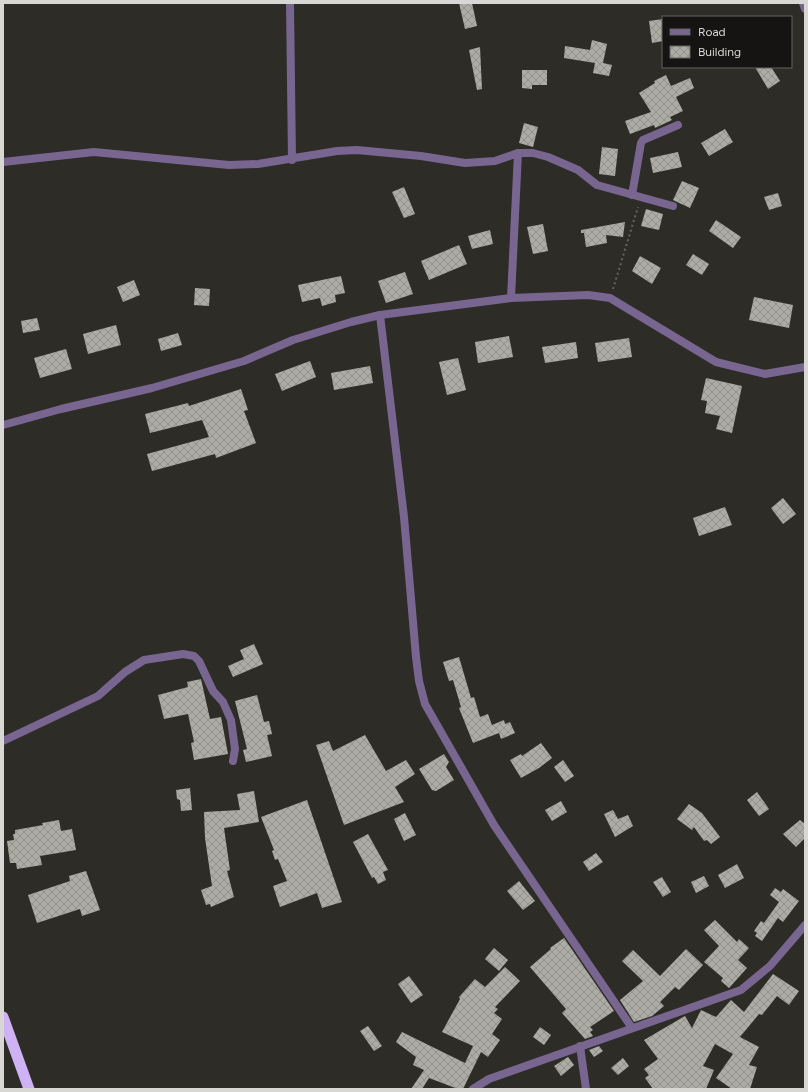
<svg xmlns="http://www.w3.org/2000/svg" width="808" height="1092" font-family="Figtree,sans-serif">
<defs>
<pattern id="building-cross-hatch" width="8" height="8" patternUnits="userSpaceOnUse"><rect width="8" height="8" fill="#adaca4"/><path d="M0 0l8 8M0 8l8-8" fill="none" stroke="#92918b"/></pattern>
</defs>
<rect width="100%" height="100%" fill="#2d2c26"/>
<!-- building -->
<g fill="url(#building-cross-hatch)">
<polygon points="459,3 472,3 477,26 465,29"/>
<polygon points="663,19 663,41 652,43 649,21"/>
<polygon points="592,40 607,44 603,63 612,65 609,76 593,73 595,63 564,58 565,46 590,50"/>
<polygon points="480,47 482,89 477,90 469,50"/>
<polygon points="755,67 771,67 780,81 768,89"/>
<polygon points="522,70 547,70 547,85 532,85 532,89 522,88"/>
<polygon points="666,75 671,86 690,78 694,88 676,97 683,111 670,117 672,120 655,128 654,125 630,134 625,121 651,112 639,93 655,83 654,81"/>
<polygon points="524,123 538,127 533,147 519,143"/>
<polygon points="725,129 733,142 709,156 701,143"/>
<polygon points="602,147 618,149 615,176 599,174"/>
<polygon points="678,152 682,167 653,173 650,158"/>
<polygon points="682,181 699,188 690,208 673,200"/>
<polygon points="404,187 415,214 404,218 392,192"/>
<polygon points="778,193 782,206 769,210 764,197"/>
<polygon points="646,209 663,214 659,230 641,226"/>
<polygon points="716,220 741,237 733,248 709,231"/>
<polygon points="625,222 623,237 606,235 607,243 586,247 584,233 581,233 581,230"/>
<polygon points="543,224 548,251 533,254 527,227"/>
<polygon points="490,230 493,244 472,249 468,236"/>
<polygon points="459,245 467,264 429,280 421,261"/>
<polygon points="693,254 709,264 702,275 686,265"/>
<polygon points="640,256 661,268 652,284 632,271"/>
<polygon points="405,272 413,294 386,303 378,281"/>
<polygon points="341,276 345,293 335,295 336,302 322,306 320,298 302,302 298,285"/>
<polygon points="134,280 140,295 123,302 117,287"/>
<polygon points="195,288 210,289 209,306 194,305"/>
<polygon points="754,297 793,305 789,328 749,320"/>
<polygon points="37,318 40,330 23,333 21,321"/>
<polygon points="116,325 121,345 88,354 83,334"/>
<polygon points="178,333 182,345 161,351 158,339"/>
<polygon points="509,336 513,357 478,363 475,342"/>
<polygon points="629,338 632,357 598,362 595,343"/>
<polygon points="576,342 578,358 545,363 542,347"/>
<polygon points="66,349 72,369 40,378 34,358"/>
<polygon points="458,358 466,390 447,395 439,362"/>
<polygon points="310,361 316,377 282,391 275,374"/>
<polygon points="370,366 373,383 334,390 331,373"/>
<polygon points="706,378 742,386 732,433 716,429 720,416 705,413 707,401 701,400"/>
<polygon points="241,389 248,410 244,411 256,443 216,458 215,454 152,471 147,454 209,437 202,420 150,433 145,414 188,403 189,406"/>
<polygon points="783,498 796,514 783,524 771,508"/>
<polygon points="725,507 732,525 699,536 693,518"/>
<polygon points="254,644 263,664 233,677 228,666 244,659 240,650"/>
<polygon points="459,657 471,698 474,697 480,717 488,714 492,725 504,720 505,724 510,722 515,733 501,739 499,733 473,743 459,708 461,707 453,680 449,681 443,662"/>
<polygon points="201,679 210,719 221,717 228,754 194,760 191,743 194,742 188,714 164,719 158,695 188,687 187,682"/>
<polygon points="257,695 264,722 269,721 272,734 267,735 272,756 246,762 243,750 247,749 235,701"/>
<polygon points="365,735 386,771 406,760 415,774 395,787 404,802 344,825 316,745 329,741 333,751"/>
<polygon points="541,743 552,758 539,768 521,778 510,760 521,754 522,756"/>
<polygon points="444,754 449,762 446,767 454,780 436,791 432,790 419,769"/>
<polygon points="563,760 574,776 565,782 554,767"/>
<polygon points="190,788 192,810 181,811 180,800 177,799 176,790"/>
<polygon points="254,791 259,822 224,828 230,870 227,871 234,897 211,907 210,904 206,905 201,890 212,886 205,838 204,812 240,810 237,794"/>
<polygon points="757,792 769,809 759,816 747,800"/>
<polygon points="307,800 342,902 322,908 317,893 280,907 273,886 287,881 278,859 275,860 272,851 274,850 261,817"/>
<polygon points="561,801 567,812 552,821 545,810"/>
<polygon points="689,804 702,813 720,837 711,844 707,840 704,841 694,827 692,830 677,819"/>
<polygon points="613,810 618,819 628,815 633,826 615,837 604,814"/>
<polygon points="405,813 416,835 404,841 394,819"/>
<polygon points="59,820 61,831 72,829 76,850 40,856 42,865 17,869 16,863 10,863 7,841 14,840 13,834 15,834 15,830 43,825 42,823"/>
<polygon points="800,820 805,824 805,838 796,847 783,834"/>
<polygon points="368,834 388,870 383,872 386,880 378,884 374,877 372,878 353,842"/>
<polygon points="596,853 603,862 589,871 583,862"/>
<polygon points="737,864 744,878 725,888 718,875"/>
<polygon points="86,871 100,910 82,916 80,909 37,923 28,895 70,881 69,876"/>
<polygon points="704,876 709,886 696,893 691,882"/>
<polygon points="662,877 671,892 663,897 653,882"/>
<polygon points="519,881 535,901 523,910 507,891"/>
<polygon points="775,888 781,892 783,889 799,901 783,922 778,918 762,941 755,936 757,933 754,931 761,921 764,923 779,902 770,895"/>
<polygon points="715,920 737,942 739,939 749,948 738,960 747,968 729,988 721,981 723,978 704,962 719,946 704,930"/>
<polygon points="564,938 614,1011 590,1027 593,1030 590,1032 593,1036 585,1039 562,1013 566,1009 530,967 551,949 550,948"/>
<polygon points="494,948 508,960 499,971 485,959"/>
<polygon points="686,949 703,965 679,990 675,987 660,1002 664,1006 652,1016 634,1022 620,1000 643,981 622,961 633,950 660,976"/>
<polygon points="505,967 520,981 495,1007 498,1009 494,1013 502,1019 492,1034 500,1040 488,1057 481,1052 463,1089 458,1089 429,1078 422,1089 411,1089 424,1070 413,1065 416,1057 396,1042 402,1032 465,1063 473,1046 442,1032 460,999 459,997 475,979 485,987"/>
<polygon points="773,974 799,991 789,1005 777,996 762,1015 759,1014 740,1037 759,1047 749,1065 757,1067 750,1089 732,1089 716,1078 733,1054 715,1044 703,1066 714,1070 706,1089 653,1089 645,1078 649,1075 644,1069 658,1059 644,1040 685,1016 692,1028 701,1010 716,1017 731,1000 744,1012"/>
<polygon points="409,976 423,995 411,1003 398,984"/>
<polygon points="368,1026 382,1046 374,1051 360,1031"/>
<polygon points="540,1027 551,1035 544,1045 533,1037"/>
<polygon points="599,1046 603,1051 594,1057 589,1050"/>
<polygon points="568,1057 574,1065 561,1076 554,1066"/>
<polygon points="623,1058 629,1066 618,1075 611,1068"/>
</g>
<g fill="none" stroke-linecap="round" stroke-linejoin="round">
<!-- path -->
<polyline stroke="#65645f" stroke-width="2" stroke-dasharray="2 3" stroke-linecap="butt" points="613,289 638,207"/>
<!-- minor -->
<g stroke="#786691" stroke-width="8">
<polyline points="290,3 292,160"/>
<polyline points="803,3 805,9"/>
<polyline points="3,162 94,152 229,165 258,164 337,151 357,150 421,156 465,163 495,161 518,153"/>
<polyline points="632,195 641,143 643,140 678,125"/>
<polyline points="511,298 518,153 533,153 548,157 578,170 597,185 673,206"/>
<polyline points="380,315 404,517 416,657 419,681 425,704 494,825 632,1028"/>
<polyline points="3,425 61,409 152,388 244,361 293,340 351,322 380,315 511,298 588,295 610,298 716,362 765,374 805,367"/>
<polyline points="3,741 98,696 125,672 144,660 183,654 194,656 199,661 213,691 223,702 231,720 235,749 233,761"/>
<polyline points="580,1046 586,1089"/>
<polyline points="473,1089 489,1079 741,990 770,966 805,925"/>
</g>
<!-- trunk -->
<polyline stroke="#ceb2f4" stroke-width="11" points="3,1017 29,1089"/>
</g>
<!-- border -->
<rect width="808" height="1092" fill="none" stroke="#d8d7d3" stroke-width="8"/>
<!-- legend -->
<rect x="662" y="16" width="130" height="52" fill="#151412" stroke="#63625f"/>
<rect x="670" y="29" width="20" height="6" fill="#786691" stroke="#63625f"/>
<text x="698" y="36" font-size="12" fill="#d8d7d3">Road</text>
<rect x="670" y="46" width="20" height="12" fill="url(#building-cross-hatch)" stroke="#63625f"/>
<text x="698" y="56" font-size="12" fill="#d8d7d3">Building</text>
</svg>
